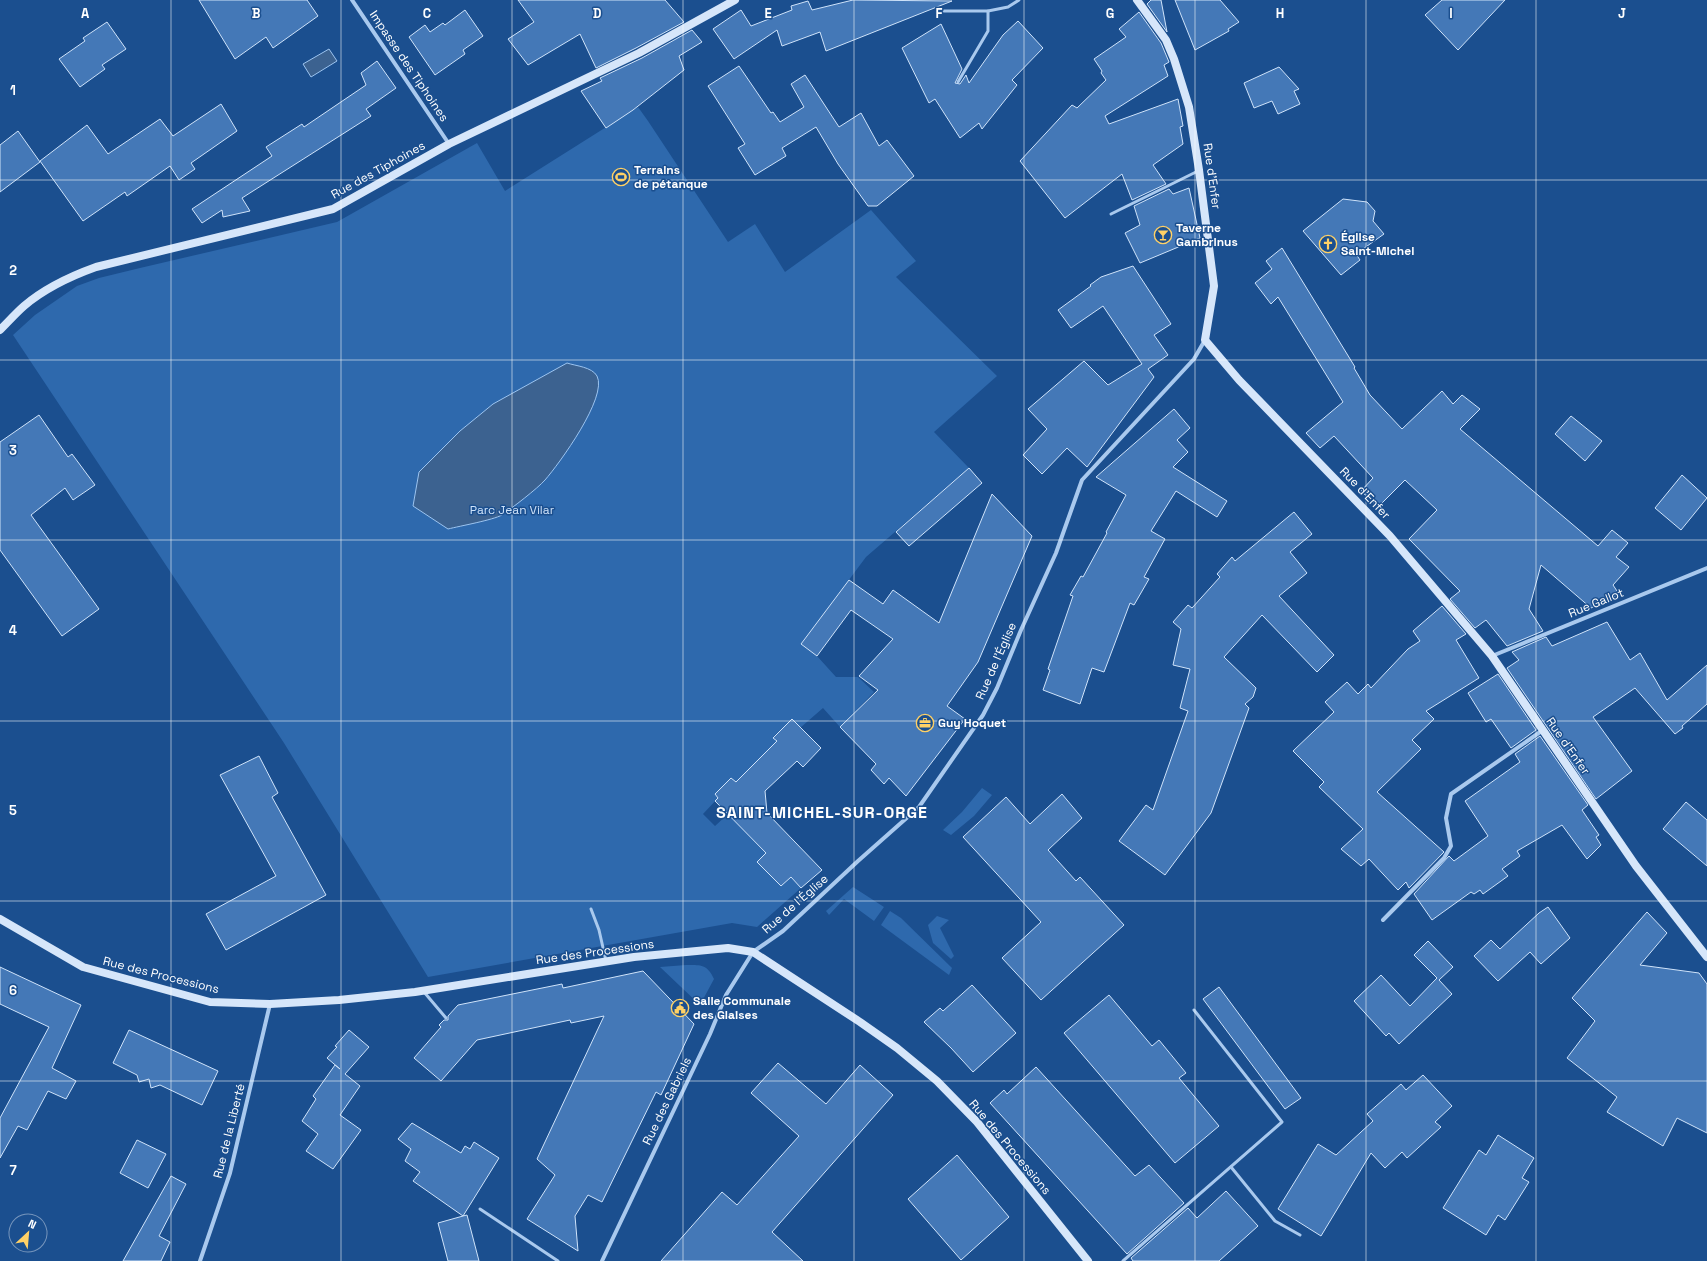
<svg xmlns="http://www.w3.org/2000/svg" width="1707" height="1261" font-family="'Space Grotesk',sans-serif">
<rect width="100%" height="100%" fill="#1b4f8f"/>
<!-- green -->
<g fill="#2e69ad">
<polygon points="638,107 648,121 728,242 755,224 785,272 871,210 916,261 896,277 997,376 934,432 969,468 866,557 801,644 817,656 836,677 858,677 874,692 840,727 823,708 800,728 791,720 773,737 777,741 736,782 731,778 715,794 718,798 703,814 715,826 728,814 766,853 757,862 781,886 791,877 801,888 757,927 732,923 428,977 284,743 13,335 35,315 77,286 99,278 140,268 337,222 477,143 505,191"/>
<polygon points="982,788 992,795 974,816 951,835 943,830 962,812"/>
<polygon points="853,887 884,907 874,921 844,899 829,915 826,911"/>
<polygon points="890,911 901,918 952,968 949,975 881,925"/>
<polygon points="937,916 949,920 940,928 954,956 951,959 933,943 928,925"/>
<path d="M686,965C701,965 707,964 714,979L700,1005L660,967Z"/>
</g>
<!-- water -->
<g fill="#3c6290" stroke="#9cc4f0">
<polygon points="329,49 337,61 311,77 303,64"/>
<path d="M567,363C576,366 592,367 597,376C608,397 559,464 545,480C537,489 512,508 502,515C493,520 460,526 448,529L413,506L419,472L460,431L493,404Z"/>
</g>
<!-- building -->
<g fill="#4478b7" stroke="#cfe3fa">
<polygon points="199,0 307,0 318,16 273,48 266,37 235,59"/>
<polygon points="518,0 665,0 684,22 636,48 596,68 580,34 528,65 508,39 534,22"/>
<polygon points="853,0 952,1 826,51 820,32 782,46 777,30 734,59 713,29 741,10 751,26 792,10 791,6 808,1 812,10"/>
<polygon points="1151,0 1161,0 1167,32 1147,4"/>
<polygon points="1175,0 1220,0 1239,22 1228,29 1229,31 1195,50"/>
<polygon points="1442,0 1505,0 1458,50 1425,15"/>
<polygon points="465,10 483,36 463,50 465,54 435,75 409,37 425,25 430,32 443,23 445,25"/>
<polygon points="1139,12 1161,43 1169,62 1164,65 1168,76 1105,116 1109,124 1178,99 1183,126 1180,127 1183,144 1153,165 1166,184 1132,200 1122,174 1065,218 1020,161 1072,105 1077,108 1106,80 1101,73 1102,71 1094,59 1126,37 1119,29"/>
<polygon points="1018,21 1043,48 1012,80 1017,85 982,129 979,123 960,138 935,99 929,103 902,48 941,24 962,69 955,83 960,84 966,75 969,83 1003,35"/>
<polygon points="107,22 126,49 102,65 105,69 80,87 59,59 85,41 83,38"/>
<polygon points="692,30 702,42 679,56 684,70 633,110 606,128 581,91 602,81 600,78 642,58"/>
<polygon points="377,61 396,88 366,109 371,116 242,198 250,211 223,217 222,210 202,223 192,209 272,156 266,147 302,124 304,127 366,85 361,73"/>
<polygon points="739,66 771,113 773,112 780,122 804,107 791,84 805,75 839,127 861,113 879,146 887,140 914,176 877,206 868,206 838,164 816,127 782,148 786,156 755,175 738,148 745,144 708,86"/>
<polygon points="1279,67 1299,89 1294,91 1300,104 1278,114 1272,101 1254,108 1244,83"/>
<polygon points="221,104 237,131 191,163 195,169 179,180 170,166 127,196 125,192 83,221 40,161 87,125 108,154 160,119 173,136"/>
<polygon points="18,131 40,162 0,192 0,145"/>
<polygon points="1189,188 1200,238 1140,263 1125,233 1140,225 1134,206 1169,189 1173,194"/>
<polygon points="1343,199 1367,202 1375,211 1373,221 1384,234 1356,254 1360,260 1341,275 1303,231"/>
<polygon points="1282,248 1355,367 1354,368 1370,395 1402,429 1442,391 1453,404 1462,395 1480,409 1460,429 1598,546 1612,530 1628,543 1616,557 1629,567 1613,585 1619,594 1591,608 1541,565 1529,609 1543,631 1507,646 1486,620 1475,628 1450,599 1460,591 1409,539 1437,510 1405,480 1378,507 1361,491 1373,478 1334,436 1320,448 1306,433 1343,402 1278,297 1271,304 1255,283 1272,269 1266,261"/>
<polygon points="1133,266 1171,324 1154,335 1168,355 1148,369 1154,377 1087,467 1067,448 1042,474 1023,455 1047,429 1028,409 1084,361 1108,385 1142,364 1103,306 1071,328 1058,310 1091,286 1090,285 1101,277"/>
<polygon points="1174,409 1190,428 1177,440 1188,452 1173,467 1227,501 1217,517 1176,491 1151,531 1165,539 1144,577 1149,579 1134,605 1130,603 1104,672 1092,668 1080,704 1043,690 1050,670 1048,669 1073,596 1070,595 1081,576 1083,577 1107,533 1106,532 1126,495 1096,477"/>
<polygon points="39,415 68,457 72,454 95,485 73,500 65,488 31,515 99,609 62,636 0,550 0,442"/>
<polygon points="1571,416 1602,441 1585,461 1555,434"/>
<polygon points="969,468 982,483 909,546 896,532"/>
<polygon points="1682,475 1707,498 1681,530 1655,508"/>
<polygon points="992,494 1032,536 978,662 947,706 965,719 906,796 889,778 884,784 871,770 876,764 840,727 878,690 859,676 893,639 851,610 817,656 801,644 849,580 883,604 893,590 939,623"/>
<polygon points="1294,512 1312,534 1290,552 1307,573 1279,596 1334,655 1317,672 1262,615 1224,657 1256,688 1253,697 1245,704 1249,708 1211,813 1165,875 1119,841 1146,805 1153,810 1188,711 1180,708 1190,669 1173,665 1181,629 1173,622 1188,605 1192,608 1220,577 1217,574 1232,557 1235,561"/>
<polygon points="1442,606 1466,634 1456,640 1479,678 1426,711 1434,719 1412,740 1421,749 1377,792 1444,852 1409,888 1406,882 1398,890 1369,859 1361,866 1341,849 1363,829 1319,787 1324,782 1293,751 1334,712 1325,702 1347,682 1358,694 1368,684 1371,688 1408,649 1420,641 1413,631"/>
<polygon points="1607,622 1630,660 1640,653 1667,700 1707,665 1707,704 1682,726 1683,728 1675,734 1635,688 1593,717 1632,771 1596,799 1507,668 1519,660 1512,652 1546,637 1552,646"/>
<polygon points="1498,674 1536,730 1511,748 1491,719 1486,722 1468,693"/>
<polygon points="792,719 821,748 803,767 797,761 765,791 767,813 822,870 801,888 791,877 781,886 757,862 766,853 715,801 718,798 715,794 731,778 736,782 777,741 773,738"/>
<polygon points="1540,736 1588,805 1582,810 1599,835 1596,837 1601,845 1587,859 1562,825 1517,851 1520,856 1502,869 1508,876 1483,894 1480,890 1474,894 1471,892 1432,920 1414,894 1449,856 1454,861 1488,836 1465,801 1520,762 1515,754"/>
<polygon points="259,756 278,793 272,797 326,895 226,950 206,914 276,876 220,775"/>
<polygon points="1062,794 1082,818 1048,850 1076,881 1080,877 1124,925 1041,1000 1002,958 1041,922 963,837 1006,797 1030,824"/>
<polygon points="1686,802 1707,820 1707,866 1663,829"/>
<polygon points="1548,907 1570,938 1541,964 1530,952 1498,981 1474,956 1491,940 1500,949 1539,913"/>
<polygon points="1647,912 1667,933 1640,965 1699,973 1707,984 1707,1133 1677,1118 1663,1146 1607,1112 1617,1097 1567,1058 1595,1021 1572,998"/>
<polygon points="1428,941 1453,967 1439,980 1452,994 1399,1044 1389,1033 1386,1036 1354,1001 1381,975 1410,1006 1437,978 1414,955"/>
<polygon points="0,967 81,1005 52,1068 76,1081 66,1099 48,1091 27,1130 18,1126 0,1158 0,1118 49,1027 0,1004"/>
<polygon points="643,971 694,1024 661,1095 656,1092 602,1202 588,1195 575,1216 578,1251 527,1219 555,1175 537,1159 604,1016 571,1023 570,1020 477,1040 441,1081 414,1058 441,1027 439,1025 444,1020 448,1020 448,1016 458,1005 562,984 563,988"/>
<polygon points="972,985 1016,1033 973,1072 951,1048 924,1022 940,1008 943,1011"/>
<polygon points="1219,987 1301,1098 1285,1109 1203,999"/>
<polygon points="1109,995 1152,1046 1159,1040 1186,1073 1179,1078 1219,1126 1175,1163 1064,1033"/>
<polygon points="129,1030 218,1071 202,1105 160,1085 151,1088 149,1079 139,1082 137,1075 113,1063"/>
<polygon points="349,1030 369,1047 345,1074 360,1086 340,1115 361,1130 333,1169 306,1151 318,1134 302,1121 316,1099 313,1096 335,1065 340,1069 327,1058 337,1047 335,1046"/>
<polygon points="778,1063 826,1104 860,1065 893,1095 772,1232 803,1261 661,1261 722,1192 737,1205 799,1136 751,1093"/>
<polygon points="1036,1067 1135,1176 1149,1165 1184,1203 1127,1254 990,1103 1004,1090 1007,1094"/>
<polygon points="1423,1075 1452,1106 1435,1122 1441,1127 1407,1158 1402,1152 1385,1168 1371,1153 1321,1236 1278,1209 1318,1144 1336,1155 1373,1121 1367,1114 1401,1084 1406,1090"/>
<polygon points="412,1123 461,1153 465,1146 470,1149 474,1142 499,1158 463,1216 467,1215 479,1261 448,1261 438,1223 463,1216 413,1181 420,1172 405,1161 411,1149 398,1139"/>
<polygon points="1498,1135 1534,1158 1522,1178 1529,1182 1505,1220 1498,1215 1486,1235 1443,1208 1479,1150 1486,1155"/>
<polygon points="137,1140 166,1154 148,1188 120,1173"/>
<polygon points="957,1155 1009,1217 961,1260 908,1199"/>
<polygon points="171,1176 186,1184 159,1236 170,1242 161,1261 123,1261"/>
<polygon points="1226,1191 1258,1226 1219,1261 1133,1261 1131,1258 1188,1208 1197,1218"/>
</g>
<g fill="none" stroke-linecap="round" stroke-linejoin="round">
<!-- lane -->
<g stroke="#a9c9ee" stroke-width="3">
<polyline points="938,11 988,11 1008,7 1019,0"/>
<polyline points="958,82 988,31 988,11"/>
<polyline points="1111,214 1198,171"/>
<polyline points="591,909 599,930 606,961"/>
<polyline points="424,992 446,1018"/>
<polyline points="1231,1167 1275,1221 1300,1235"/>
<polyline points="480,1209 558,1261"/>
<polyline points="1123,1261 1282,1122 1194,1010"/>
</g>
<!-- street -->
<g stroke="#a9c9ee" stroke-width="4">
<polyline points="352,0 449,144"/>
<polyline points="1492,656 1707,568"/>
<polyline points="1383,920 1444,858 1451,846 1446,818 1451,794 1543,730"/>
<polyline points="200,1261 230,1173 270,1004"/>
<polyline points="602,1261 710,1034 726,995 753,952 783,931 858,861 919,807 983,715 997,688 1021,630 1056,553 1082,480 1194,359 1205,340"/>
</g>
<!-- secondary -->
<g stroke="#d6e6fa" stroke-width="8">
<polyline points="1137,0 1166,40 1174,59 1189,107 1199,170 1214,286 1205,340 1239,380 1390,536 1492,656 1636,866 1707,957"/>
<path d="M0,330C8,322 16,313 24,306C45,288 71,276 96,267L333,209L449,144L639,53L735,0"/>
<polyline points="0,919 83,967 210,1002 270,1004 339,1000 415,992 634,957 728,948 753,952 860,1022 897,1048 937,1081 977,1122 1088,1261"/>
</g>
</g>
<!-- grid -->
<path fill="none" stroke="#fff" stroke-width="1" stroke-opacity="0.55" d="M171,0V1261M341,0V1261M512,0V1261M683,0V1261M854,0V1261M1024,0V1261M1195,0V1261M1366,0V1261M1536,0V1261M0,180H1707M0,360H1707M0,540H1707M0,721H1707M0,901H1707M0,1081H1707"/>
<!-- icons -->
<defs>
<symbol id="stadium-ring" viewBox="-11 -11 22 22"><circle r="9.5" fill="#1b4f8f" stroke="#ffd166" stroke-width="1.5"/><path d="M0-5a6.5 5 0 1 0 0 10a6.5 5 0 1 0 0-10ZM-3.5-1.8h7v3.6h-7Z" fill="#ffd166"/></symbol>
<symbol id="bar-ring" viewBox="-11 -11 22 22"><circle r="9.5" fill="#1b4f8f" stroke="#ffd166" stroke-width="1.5"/><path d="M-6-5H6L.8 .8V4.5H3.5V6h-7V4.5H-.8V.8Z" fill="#ffd166"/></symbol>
<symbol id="church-ring" viewBox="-11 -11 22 22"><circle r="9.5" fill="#1b4f8f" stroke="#ffd166" stroke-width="1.5"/><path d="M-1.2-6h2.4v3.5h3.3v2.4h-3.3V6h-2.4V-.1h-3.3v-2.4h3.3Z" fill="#ffd166"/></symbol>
<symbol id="office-ring" viewBox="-11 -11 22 22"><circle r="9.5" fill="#1b4f8f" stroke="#ffd166" stroke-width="1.5"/><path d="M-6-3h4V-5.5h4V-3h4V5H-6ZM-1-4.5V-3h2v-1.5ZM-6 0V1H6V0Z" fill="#ffd166"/></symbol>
<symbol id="civic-ring" viewBox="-11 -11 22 22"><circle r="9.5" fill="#1b4f8f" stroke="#ffd166" stroke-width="1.5"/><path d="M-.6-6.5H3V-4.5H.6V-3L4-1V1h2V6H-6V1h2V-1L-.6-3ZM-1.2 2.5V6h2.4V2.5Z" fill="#ffd166"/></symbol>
</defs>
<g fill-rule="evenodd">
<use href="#stadium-ring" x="611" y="167" width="20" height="20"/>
<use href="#bar-ring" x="1153" y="225" width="20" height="20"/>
<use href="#church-ring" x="1318" y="234" width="20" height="20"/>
<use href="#office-ring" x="915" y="713" width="20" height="20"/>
<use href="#civic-ring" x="670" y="998" width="20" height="20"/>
</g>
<g text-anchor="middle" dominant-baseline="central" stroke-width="3" stroke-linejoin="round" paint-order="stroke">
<!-- street labels -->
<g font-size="12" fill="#fff" stroke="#1b4f8f">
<text transform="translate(409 66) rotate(56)">Impasse des Tiphoines</text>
<text transform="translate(378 170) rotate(-29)">Rue des Tiphoines</text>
<text transform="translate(1212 176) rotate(82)">Rue d'Enfer</text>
<text transform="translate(1365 493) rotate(46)">Rue d'Enfer</text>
<text transform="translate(1596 603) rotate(-22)">Rue Gallot</text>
<text transform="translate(996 661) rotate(-66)">Rue de l'Église</text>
<text transform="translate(1568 746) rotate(55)">Rue d'Enfer</text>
<text transform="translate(795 904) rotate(-41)">Rue de l'Église</text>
<text transform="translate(595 952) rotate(-8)">Rue des Processions</text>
<text transform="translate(161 975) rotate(14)">Rue des Processions</text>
<text transform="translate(667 1101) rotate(-64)">Rue des Gabriels</text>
<text transform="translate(229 1131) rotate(-76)">Rue de la Liberté</text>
<text transform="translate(1010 1147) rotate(50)">Rue des Processions</text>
</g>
<!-- poi labels -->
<g font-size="12" font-weight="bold" fill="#fff" stroke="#1b4f8f" text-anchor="start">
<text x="634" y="170">Terrains<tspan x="634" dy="14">de pétanque</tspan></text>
<text x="1176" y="228">Taverne<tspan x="1176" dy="14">Gambrinus</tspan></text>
<text x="1341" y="237">Église<tspan x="1341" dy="14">Saint-Michel</tspan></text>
<text x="938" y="723">Guy Hoquet</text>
<text x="693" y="1001">Salle Communale<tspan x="693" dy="14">des Glaises</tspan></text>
</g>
<!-- park labels -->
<g font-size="12" fill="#cfe3fa" stroke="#1b4f8f">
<text x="512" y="510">Parc Jean Vilar</text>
</g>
<!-- district labels -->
<g font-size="16" font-weight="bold" letter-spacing="1" fill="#fff" stroke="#1b4f8f">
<text x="822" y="812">SAINT-MICHEL-SUR-ORGE</text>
</g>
</g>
<g font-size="13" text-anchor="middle" font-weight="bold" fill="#fff" stroke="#1b4f8f" stroke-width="3" stroke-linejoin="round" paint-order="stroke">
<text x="85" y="18">A</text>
<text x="256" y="18">B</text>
<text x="427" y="18">C</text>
<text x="597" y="18">D</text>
<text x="768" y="18">E</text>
<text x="939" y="18">F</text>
<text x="1110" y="18">G</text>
<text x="1280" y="18">H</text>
<text x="1451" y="18">I</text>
<text x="1622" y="18">J</text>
<text x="13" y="95">1</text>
<text x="13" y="275">2</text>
<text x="13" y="455">3</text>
<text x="13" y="635">4</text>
<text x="13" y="815">5</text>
<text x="13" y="995">6</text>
<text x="13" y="1175">7</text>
</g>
<!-- north arrow -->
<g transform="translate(28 1233) rotate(26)"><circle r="19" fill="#1b4f8f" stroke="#7695bc"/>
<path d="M0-3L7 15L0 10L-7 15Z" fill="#ffd166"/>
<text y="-6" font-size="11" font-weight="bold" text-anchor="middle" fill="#ffffff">N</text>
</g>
</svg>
